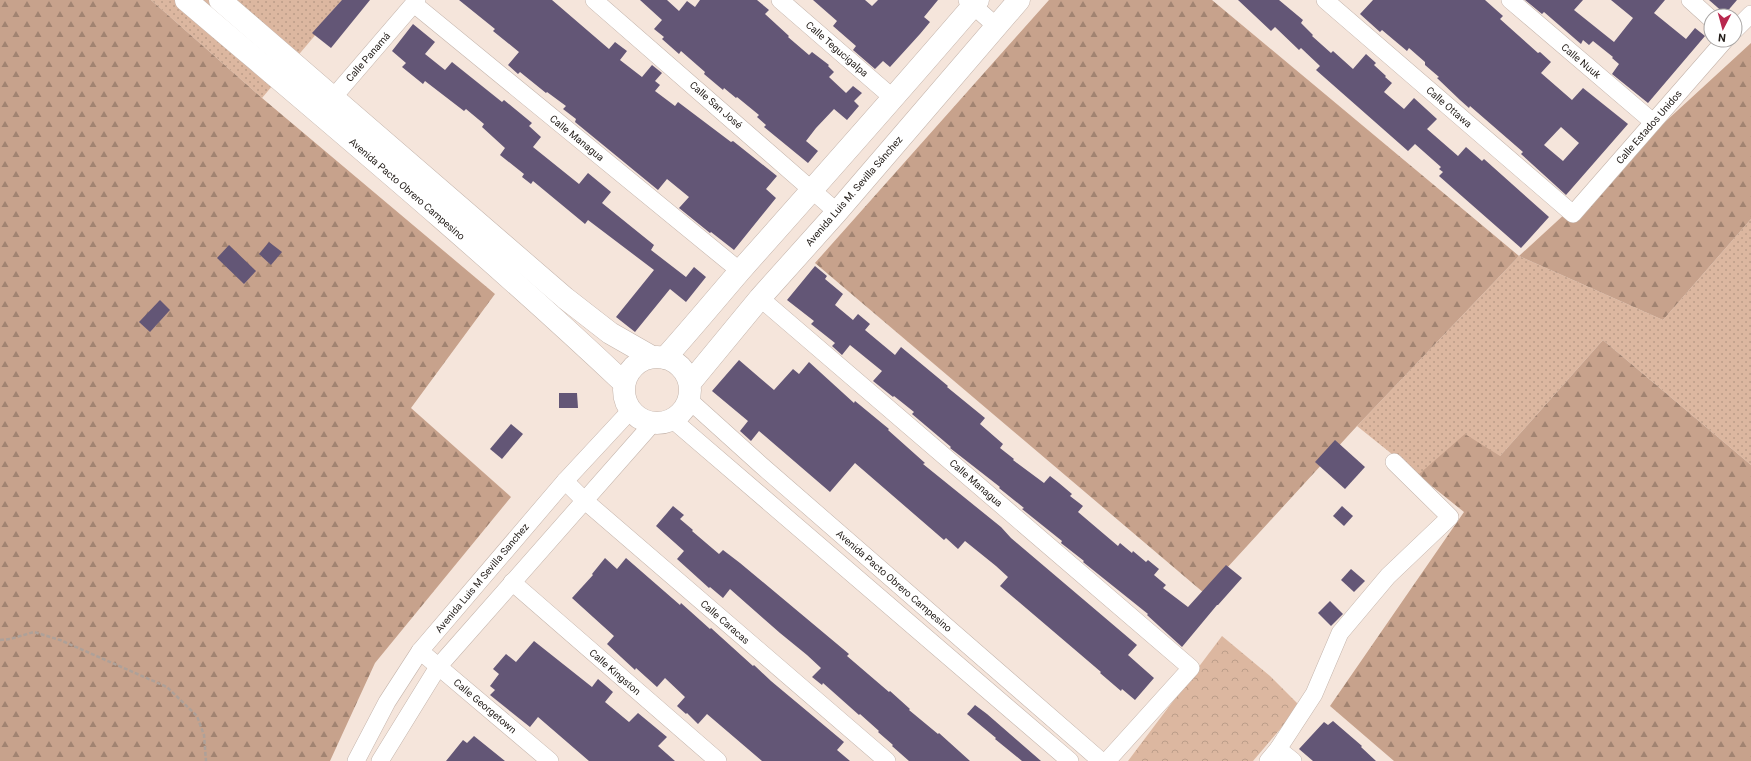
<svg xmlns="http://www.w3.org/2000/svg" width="1751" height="761" font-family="Roboto,sans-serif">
<defs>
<pattern id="grass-dots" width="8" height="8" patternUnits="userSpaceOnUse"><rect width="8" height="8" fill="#dcb7a0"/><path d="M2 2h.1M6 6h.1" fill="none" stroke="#bc9d89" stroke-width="1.8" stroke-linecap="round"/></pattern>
<pattern id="forest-firs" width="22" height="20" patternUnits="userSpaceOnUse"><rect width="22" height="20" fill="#c7a28c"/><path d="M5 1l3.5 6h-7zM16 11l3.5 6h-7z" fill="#a18371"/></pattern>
<pattern id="park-crowns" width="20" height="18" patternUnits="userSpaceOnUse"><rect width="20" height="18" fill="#dcb7a0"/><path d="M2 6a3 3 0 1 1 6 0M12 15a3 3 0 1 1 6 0" fill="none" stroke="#bc9d89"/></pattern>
</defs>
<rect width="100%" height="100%" fill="#f5e5db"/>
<!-- grass -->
<g fill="url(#grass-dots)">
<polygon points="151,0 345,0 262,98"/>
<polygon points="1751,219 1751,465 1603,340 1500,456 1418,475 1357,426 1519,256 1663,320"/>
</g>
<!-- forest -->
<g fill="url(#forest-firs)">
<polygon points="0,0 151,0 262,98 495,294 411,408 511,497 375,663 330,761 0,761"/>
<polygon points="1049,0 1212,0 1519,256 1751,43 1751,219 1663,320 1519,256 1357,426 1204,593 815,263"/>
<polygon points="1603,340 1751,465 1751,761 1394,761 1330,706 1464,512 1418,475 1465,434 1500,456"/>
</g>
<!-- park -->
<polygon fill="url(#park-crowns)" points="1222,636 1270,676 1300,706 1253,761 1128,761"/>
<!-- building -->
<g fill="#635676" fill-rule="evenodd">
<polygon points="342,0 370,0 331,48 312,33"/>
<polygon points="459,0 552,0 609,49 615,42 627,51 620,60 642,77 652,65 662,73 655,81 660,85 655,91 675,106 678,102 731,142 733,141 777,176 766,189 776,198 734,250 711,232 710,233 679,208 689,197 667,179 658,190 575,122 576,119 563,109 566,106 547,92 546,93 520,72 518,74 508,65 519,52 493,31 495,29"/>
<polygon points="640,0 667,0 679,11 687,1 695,7 700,0 757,0 769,10 765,14 789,36 788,37 809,55 812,52 829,65 828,66 834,72 829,77 846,93 853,86 862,93 854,101 859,106 847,120 834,109 816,128 806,141 818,151 808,163 764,127 766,125 757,117 759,115 737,97 736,98 724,88 723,90 704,74 705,72 681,51 679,54 662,39 664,37 654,29 662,20"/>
<polygon points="813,0 865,0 872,6 878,0 938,0 924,17 930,22 920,34 890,67 883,61 875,69 853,50 856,46 833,26 837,21"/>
<polygon points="1238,0 1279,0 1303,20 1301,23 1313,35 1312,36 1331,53 1333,51 1353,69 1366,54 1376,63 1374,65 1386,76 1385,77 1392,83 1384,92 1404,109 1414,98 1437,119 1427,129 1458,156 1466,147 1482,161 1484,159 1549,217 1521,248 1439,176 1443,172 1439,169 1441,167 1415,144 1408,151 1316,70 1320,66 1301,48 1299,50 1275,27 1271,31"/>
<path d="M1373,0H1485L1503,16L1500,19L1538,53L1540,52L1551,62L1541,73L1572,100L1583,88L1628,124L1566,195L1521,154L1523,152L1470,106L1469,108L1460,100L1437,78L1439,77L1425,65V62L1409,48L1407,51L1382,30L1380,32L1360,14ZM1561,127L1579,143L1563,161L1544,145Z"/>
<polygon points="1525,0 1583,0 1574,10 1614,42 1633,18 1611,0 1665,0 1654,13 1686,39 1695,28 1705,36 1648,103 1612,74 1619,64 1612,58 1613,57 1593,41 1589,45 1583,40 1581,44 1544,12 1542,14"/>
<polygon points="1709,0 1737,0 1725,14"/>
<polygon points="413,24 435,42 425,54 445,70 452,62 502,102 504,100 532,123 529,126 541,137 533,147 579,184 588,173 611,192 602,203 654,245 651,250 686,277 694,267 706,277 686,302 670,289 635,332 616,317 654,270 588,220 585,224 533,181 531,184 522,177 524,174 500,155 505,148 482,127 484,124 466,109 464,111 425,81 423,84 402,67 406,63 392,51"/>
<polygon points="269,242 282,252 271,265 259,254"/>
<polygon points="229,245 256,271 244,284 217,258"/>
<polygon points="815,266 827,276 825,279 843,294 835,305 853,320 858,314 870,324 865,330 895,355 901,347 948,386 947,387 985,418 980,424 1003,444 1000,448 1014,459 1013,460 1044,483 1050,476 1059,483 1072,494 1070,496 1083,506 1078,512 1118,546 1120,543 1132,553 1133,551 1146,562 1148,560 1159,569 1154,575 1166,585 1163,588 1188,607 1226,565 1242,578 1218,605 1217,605 1182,647 1147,615 1148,614 1083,562 1084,561 1061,543 1062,541 1022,509 1024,508 999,488 1000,487 950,448 951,447 912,414 914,412 894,396 893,397 873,381 882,371 850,345 842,355 832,346 835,343 811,324 814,321 787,300"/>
<polygon points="160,300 170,310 150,332 139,322"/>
<polygon points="739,360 774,390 793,369 799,374 809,362 854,403 855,401 889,429 888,430 925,463 923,464 1001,527 1011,538 1137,645 1128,655 1154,678 1135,700 1122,689 1121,691 1100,673 1101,672 1000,586 1008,577 996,566 965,541 958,549 946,538 944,540 855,463 830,492 759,431 751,441 740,431 748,421 712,391"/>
<polygon points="559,393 577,393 578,408 559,408"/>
<polygon points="511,424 523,434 502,459 490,449"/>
<polygon points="1335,440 1365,467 1345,489 1315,462"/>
<polygon points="673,506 684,515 680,519 693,530 692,531 719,554 723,550 740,563 849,654 847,656 889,692 890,691 910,709 909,710 938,734 939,733 970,761 909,761 892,746 893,745 878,732 879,731 860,714 859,715 823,683 822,685 812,677 821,668 807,655 780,633 730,589 723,598 710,587 709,588 677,559 684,551 656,526"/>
<polygon points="1342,506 1353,516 1344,526 1333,516"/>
<polygon points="605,558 617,569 626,558 680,605 681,603 710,629 711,628 753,666 754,665 771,681 844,742 837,750 850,761 762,761 707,714 698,724 687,713 686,714 677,706 685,697 665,678 657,687 636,668 635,670 607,644 614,636 572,598 593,575 592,574"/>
<polygon points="1351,569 1365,581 1354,592 1341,580"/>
<polygon points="1330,601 1343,614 1331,626 1318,613"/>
<polygon points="534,641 592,687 598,679 613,692 605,702 629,722 638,713 667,737 658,746 675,761 589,761 538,717 530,727 490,695 495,690 490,686 499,674 493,669 506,654 516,662"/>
<polygon points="975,705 987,714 1041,761 1022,761 995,739 996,738 967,714"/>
<polygon points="1333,721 1362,746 1361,747 1376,761 1313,761 1299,749 1324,722 1328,725"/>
<polygon points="474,736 505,761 446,761 463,740 467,743"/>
</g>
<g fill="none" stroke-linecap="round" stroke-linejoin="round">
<defs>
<g id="street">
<polyline points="594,0 837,212"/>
<polyline points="780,0 893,98"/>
<polyline points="967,0 996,26"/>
<polyline points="1325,0 1573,214 1725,40"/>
<polyline points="1510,0 1653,122"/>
<polyline points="1690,0 1711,19"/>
<polyline points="414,4 740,271"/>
<polyline points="1735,30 1751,14"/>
<polyline points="325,107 417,0"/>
<polyline points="760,298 1191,668 1107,761"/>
<polyline points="689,400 761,465 1101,761"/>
<polyline points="673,420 1070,761"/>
<polyline points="565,481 584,500 887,761"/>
<polyline points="512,582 718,761"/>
<polyline points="420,651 550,761"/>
<polyline points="1278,749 1293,761"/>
<polyline points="356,761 387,702 420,651 565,481 630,411"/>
<polyline points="380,761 438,667 653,423"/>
<polyline points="1268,761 1278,749 1314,694 1340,633 1388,576 1450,517 1394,462"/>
</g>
<g id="secondary">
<path d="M186,0C334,126 483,250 624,383"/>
<polyline points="220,0 565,298 610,333 652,357"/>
<circle cx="657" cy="390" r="33"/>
<path d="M665,358C691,329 715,300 740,271C820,181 900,91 978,0"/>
<polyline points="690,383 760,298 837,212 1019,0"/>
</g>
</defs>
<!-- street casing -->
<use href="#street" stroke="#c4b4ab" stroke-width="18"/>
<!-- secondary casing -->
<use href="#secondary" stroke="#c4b4ab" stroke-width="23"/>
<!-- path -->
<polyline stroke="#aea199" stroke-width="2.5" stroke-dasharray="4 2" stroke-linecap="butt" points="0,640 10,639 34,632 60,640 167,687 197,716 204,735 206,761"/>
<!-- street -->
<use href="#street" stroke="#fff" stroke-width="17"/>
<!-- secondary -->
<use href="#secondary" stroke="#fff" stroke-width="22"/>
</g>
<g text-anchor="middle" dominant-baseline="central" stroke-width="4" stroke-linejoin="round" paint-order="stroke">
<!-- street labels -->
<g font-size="10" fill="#221c18" stroke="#fff">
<text transform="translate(837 49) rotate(41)">Calle Tegucigalpa</text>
<text transform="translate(368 57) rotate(-49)">Calle Panamá</text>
<text transform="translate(1581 61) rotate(40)">Calle Nuuk</text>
<text transform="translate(716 105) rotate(41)">Calle San José</text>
<text transform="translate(1449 107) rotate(41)">Calle Ottawa</text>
<text transform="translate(1649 127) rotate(-49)">Calle Estados Unidos</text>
<text transform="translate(577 138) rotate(39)">Calle Managua</text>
<text transform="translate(407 189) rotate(41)">Avenida Pacto Obrero Campesino</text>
<text transform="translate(854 191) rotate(-49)">Avenida Luis M. Sevilla Sánchez</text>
<text transform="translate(976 483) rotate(41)">Calle Managua</text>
<text transform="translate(482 578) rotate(-50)">Avenida Luis M Sevilla Sanchez</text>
<text transform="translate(894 581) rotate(41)">Avenida Pacto Obrero Campesino</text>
<text transform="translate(725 622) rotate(41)">Calle Caracas</text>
<text transform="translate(615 672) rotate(41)">Calle Kingston</text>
<text transform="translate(485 706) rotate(40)">Calle Georgetown</text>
</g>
</g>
<!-- north arrow -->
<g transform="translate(1723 28) rotate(186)"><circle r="19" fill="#ffffff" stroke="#a7a4a3"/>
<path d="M0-3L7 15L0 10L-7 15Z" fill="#b8274e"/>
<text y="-6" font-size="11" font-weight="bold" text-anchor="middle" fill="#221c18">N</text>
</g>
</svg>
